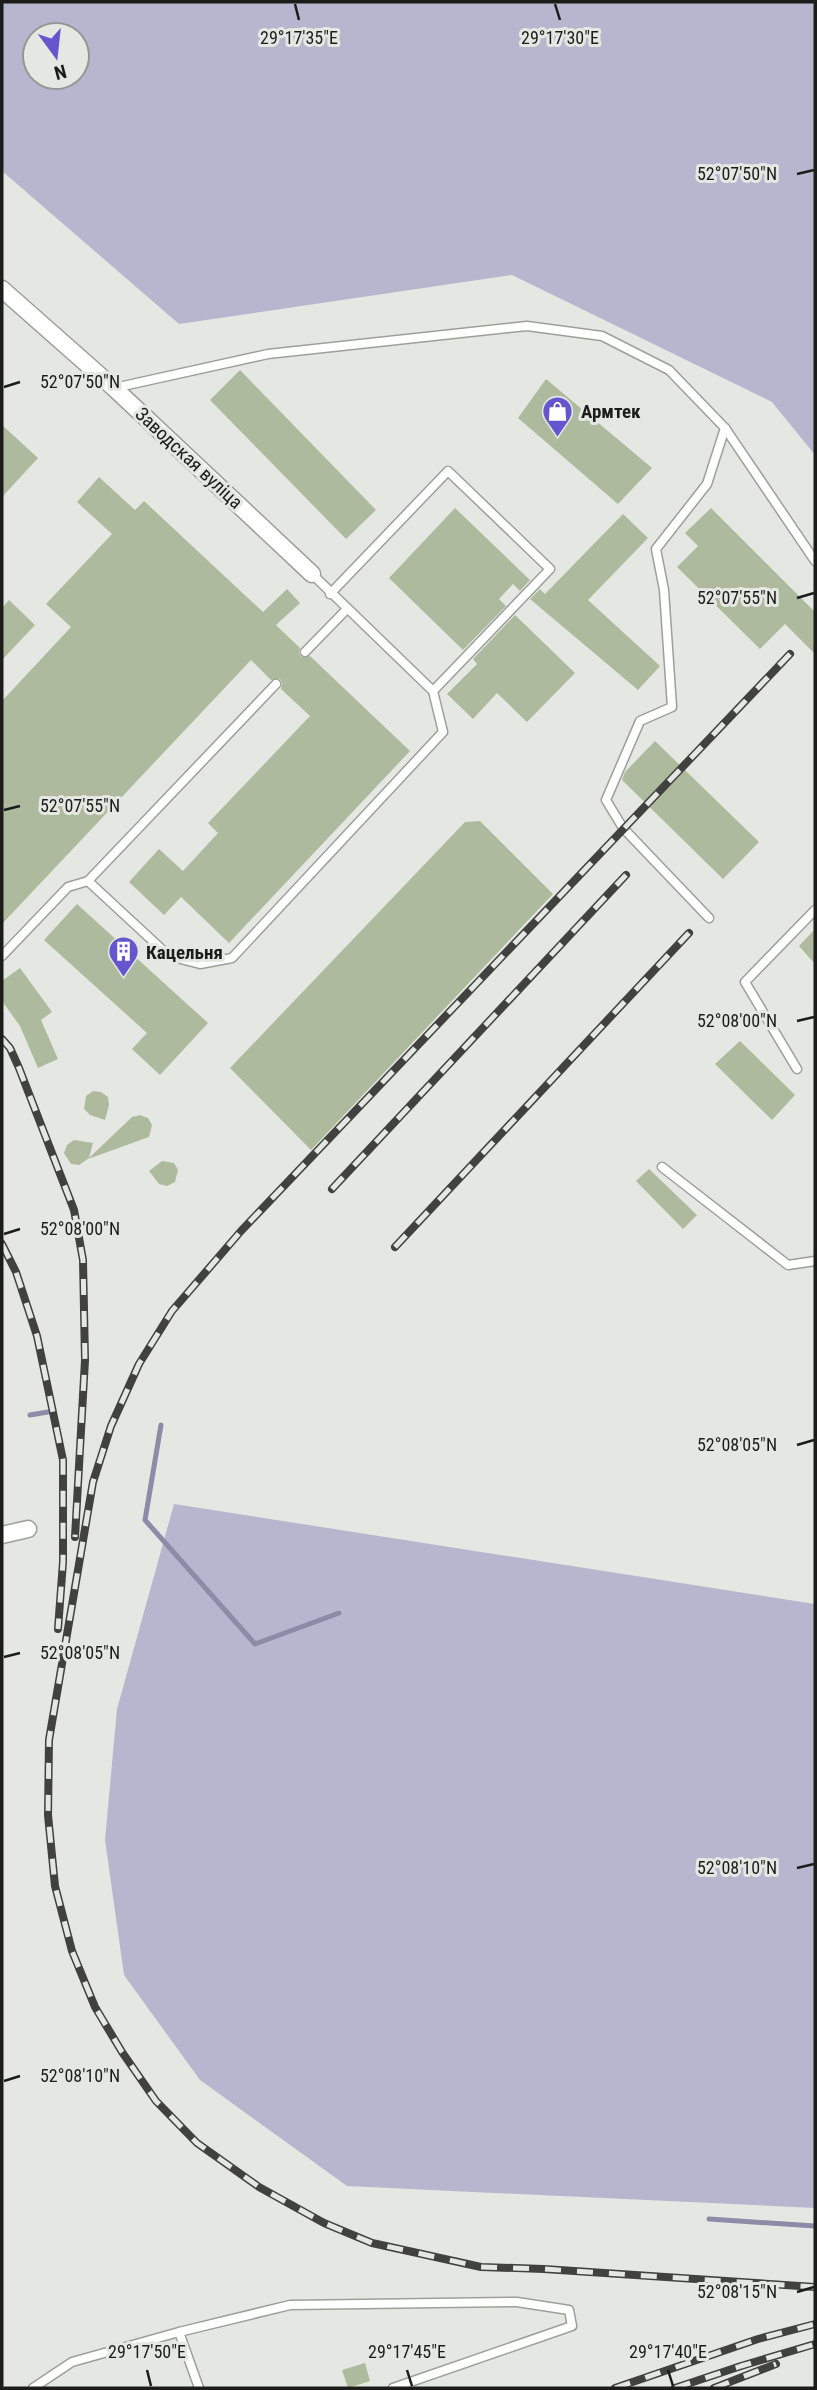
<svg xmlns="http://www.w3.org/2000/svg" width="817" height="2390" font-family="'Roboto Condensed',sans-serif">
<rect width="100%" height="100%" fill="#e5e8e2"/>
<!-- green -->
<g fill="#b6b7ce" fill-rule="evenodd">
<path d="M2,2H815V455L772,402L512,275L179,324L2,171ZM35,35H77V77H35Z"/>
<polygon points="174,1504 815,1604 815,2208 347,2186 200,2080 124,1975 105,1840 117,1709"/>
</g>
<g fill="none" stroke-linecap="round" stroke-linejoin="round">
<!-- stream -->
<g stroke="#8c8ca9" stroke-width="5">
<polyline points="30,1415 48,1412"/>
<polyline points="161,1425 145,1520 255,1644 339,1613"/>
<polyline points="709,2219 815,2226"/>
</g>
</g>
<!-- building -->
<g fill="#adba9d">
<polygon points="240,370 376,510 346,539 210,400"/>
<polygon points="546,379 652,468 618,504 518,418"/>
<polygon points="2,425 38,458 2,497"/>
<polygon points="99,477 135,510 144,501 263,612 287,589 300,603 276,625 300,648 299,653 301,657 310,656 410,751 229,943 181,897 164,915 129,882 159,849 183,871 218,833 208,823 310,716 281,689 282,683 280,679 271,680 251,660 2,924 2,701 71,627 46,604 112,534 77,502"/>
<polygon points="455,508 530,580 520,591 513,584 499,599 506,606 463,650 389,578"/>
<polygon points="711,508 815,612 815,654 785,624 760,649 677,567 698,546 685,533"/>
<polygon points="623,514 648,538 588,600 660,666 638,690 530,599 540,589 545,594"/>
<polygon points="9,600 35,625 2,660 2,608"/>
<polygon points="515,615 575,673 527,722 497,693 473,719 447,694 477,664 473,659"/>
<polygon points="655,741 759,842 723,879 622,780 625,772"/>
<polygon points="480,821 553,894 311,1150 230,1068 465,822"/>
<polygon points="77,904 208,1023 160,1075 132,1049 147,1033 44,940"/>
<polygon points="815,929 815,964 799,946"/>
<polygon points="20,968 52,1012 41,1020 58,1059 38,1068 20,1026 2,1001 2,981"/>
<polygon points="740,1041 795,1095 772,1120 715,1064"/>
<polygon points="93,1091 101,1092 108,1097 109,1105 105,1120 90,1115 84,1109 86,1096"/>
<polygon points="140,1115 148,1118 152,1125 149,1137 88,1159 132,1117"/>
<polygon points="74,1140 93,1143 89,1158 79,1165 71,1164 64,1153 67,1145"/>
<polygon points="162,1161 174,1163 178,1170 175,1182 167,1186 159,1184 149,1171"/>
<polygon points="649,1169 697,1215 683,1229 636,1181"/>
<polygon points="365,2363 370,2381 348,2388 342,2370"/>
</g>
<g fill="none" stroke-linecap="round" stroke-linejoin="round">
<defs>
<g id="service">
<polyline points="114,388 268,354 527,326 602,336 669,370 725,428 815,561"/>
<polyline points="312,574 433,691 550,569 448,471 330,594"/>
<polyline points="305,652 347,609"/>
<polyline points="276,684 88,881 169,956 200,964 232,958 443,732 433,691"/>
<polyline points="709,918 623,828 606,800 640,721 672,707 664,590 656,549 707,484 725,428"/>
<polyline points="2,956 68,887 88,881"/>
<polyline points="797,1069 745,982 815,910"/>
<polyline points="662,1167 788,1265 815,1261"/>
<polyline points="179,2332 199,2388"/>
<polyline points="33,2388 72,2362 179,2332 290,2305 517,2302 569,2310 572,2326 393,2388"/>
</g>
<g id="minor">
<polyline points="2,289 114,388 312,574"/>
<polyline points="2,1535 28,1529"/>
</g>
</defs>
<!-- service casing -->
<use href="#service" stroke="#9da09a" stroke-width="11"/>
<!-- minor casing -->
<use href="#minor" stroke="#9da09a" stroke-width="19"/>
<!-- service -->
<use href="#service" stroke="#fff" stroke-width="8"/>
<!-- minor -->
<use href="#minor" stroke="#fff" stroke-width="16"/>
<defs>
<g id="rail">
<polyline points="790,654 241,1231 172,1311 139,1364 111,1426 93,1482 49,1740 48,1815 55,1886 72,1951 95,2007 122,2052 156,2101 197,2143 259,2187 324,2223 372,2243 481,2267 544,2269 815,2287"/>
<polyline points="2,1039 10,1048 19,1068 74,1210 83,1260 85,1360 75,1537"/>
<polyline points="332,1189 626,875"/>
<polyline points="2,1244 16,1272 37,1336 63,1460 63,1562 58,1629"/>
<polyline points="395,1247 689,933"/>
<polyline points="615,2388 758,2339 815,2324"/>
<polyline points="675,2388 741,2366 815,2344"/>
<polyline points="714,2388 776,2364"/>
</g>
</defs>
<!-- rail casing -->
<use href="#rail" stroke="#41423f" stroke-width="8"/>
<!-- rail -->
<use href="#rail" stroke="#e5e8e2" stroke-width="5" stroke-dasharray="16" stroke-linecap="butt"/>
</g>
<!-- ticks -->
<path fill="none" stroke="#1c1d1b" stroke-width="2.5" d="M295,4L299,20M555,4L560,20M797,174L814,170M4,387L20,382M797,598L814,593M4,810L20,806M797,1021L814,1017M4,1234L20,1229M797,1445L814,1440M4,1657L20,1653M797,1868L814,1864M4,2081L20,2076M797,2292L814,2287M147,2370L151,2386M407,2370L412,2386M668,2370L673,2386"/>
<!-- icons -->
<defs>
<symbol id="shop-pin" viewBox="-11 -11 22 30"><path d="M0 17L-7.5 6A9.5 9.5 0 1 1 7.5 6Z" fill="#6556cf" stroke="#e5e8e2"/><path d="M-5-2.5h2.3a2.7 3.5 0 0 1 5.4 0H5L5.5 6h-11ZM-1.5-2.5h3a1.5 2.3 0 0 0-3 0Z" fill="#fff"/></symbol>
<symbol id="building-pin" viewBox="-11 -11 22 30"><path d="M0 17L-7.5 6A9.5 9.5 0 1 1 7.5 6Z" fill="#6556cf" stroke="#e5e8e2"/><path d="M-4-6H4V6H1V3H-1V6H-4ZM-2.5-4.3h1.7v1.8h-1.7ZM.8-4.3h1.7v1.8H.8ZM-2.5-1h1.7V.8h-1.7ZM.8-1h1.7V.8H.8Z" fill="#fff"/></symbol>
</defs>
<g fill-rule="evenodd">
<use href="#shop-pin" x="540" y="394" width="35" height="47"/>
<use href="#building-pin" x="106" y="934" width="35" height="47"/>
</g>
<g text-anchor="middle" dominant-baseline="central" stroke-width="6" stroke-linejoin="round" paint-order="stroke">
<!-- poi labels -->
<g font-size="19" font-weight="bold" fill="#1c1d1b" stroke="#e5e8e2" text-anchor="start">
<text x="581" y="411">Армтек</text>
<text x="146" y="952">Кацельня</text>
</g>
<!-- street labels -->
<g font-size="19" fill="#1c1d1b" stroke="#e5e8e2">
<text transform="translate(189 458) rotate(43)">Заводская вуліца</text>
</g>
</g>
<g font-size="18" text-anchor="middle" fill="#1c1d1b" stroke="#e5e8e2" stroke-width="6" stroke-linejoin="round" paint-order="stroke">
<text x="299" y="44">29°17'35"E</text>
<text x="560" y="44">29°17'30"E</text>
<text x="737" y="180">52°07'50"N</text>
<text x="80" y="388">52°07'50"N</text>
<text x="737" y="604">52°07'55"N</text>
<text x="80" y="812">52°07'55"N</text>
<text x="737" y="1027">52°08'00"N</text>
<text x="80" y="1235">52°08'00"N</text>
<text x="737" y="1451">52°08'05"N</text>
<text x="80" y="1659">52°08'05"N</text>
<text x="737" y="1874">52°08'10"N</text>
<text x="80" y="2082">52°08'10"N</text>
<text x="737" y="2298">52°08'15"N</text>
<text x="147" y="2358">29°17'50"E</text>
<text x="407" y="2358">29°17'45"E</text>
<text x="668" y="2358">29°17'40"E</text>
</g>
<!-- border -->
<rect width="817" height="2390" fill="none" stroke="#1c1d1b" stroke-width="7"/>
<!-- north arrow -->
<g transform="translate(56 56) rotate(165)"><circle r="33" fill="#e5e8e2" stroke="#959792" stroke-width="2"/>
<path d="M0-5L12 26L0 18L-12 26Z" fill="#6556cf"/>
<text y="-10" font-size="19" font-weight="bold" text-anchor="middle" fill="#1c1d1b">N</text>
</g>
</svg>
